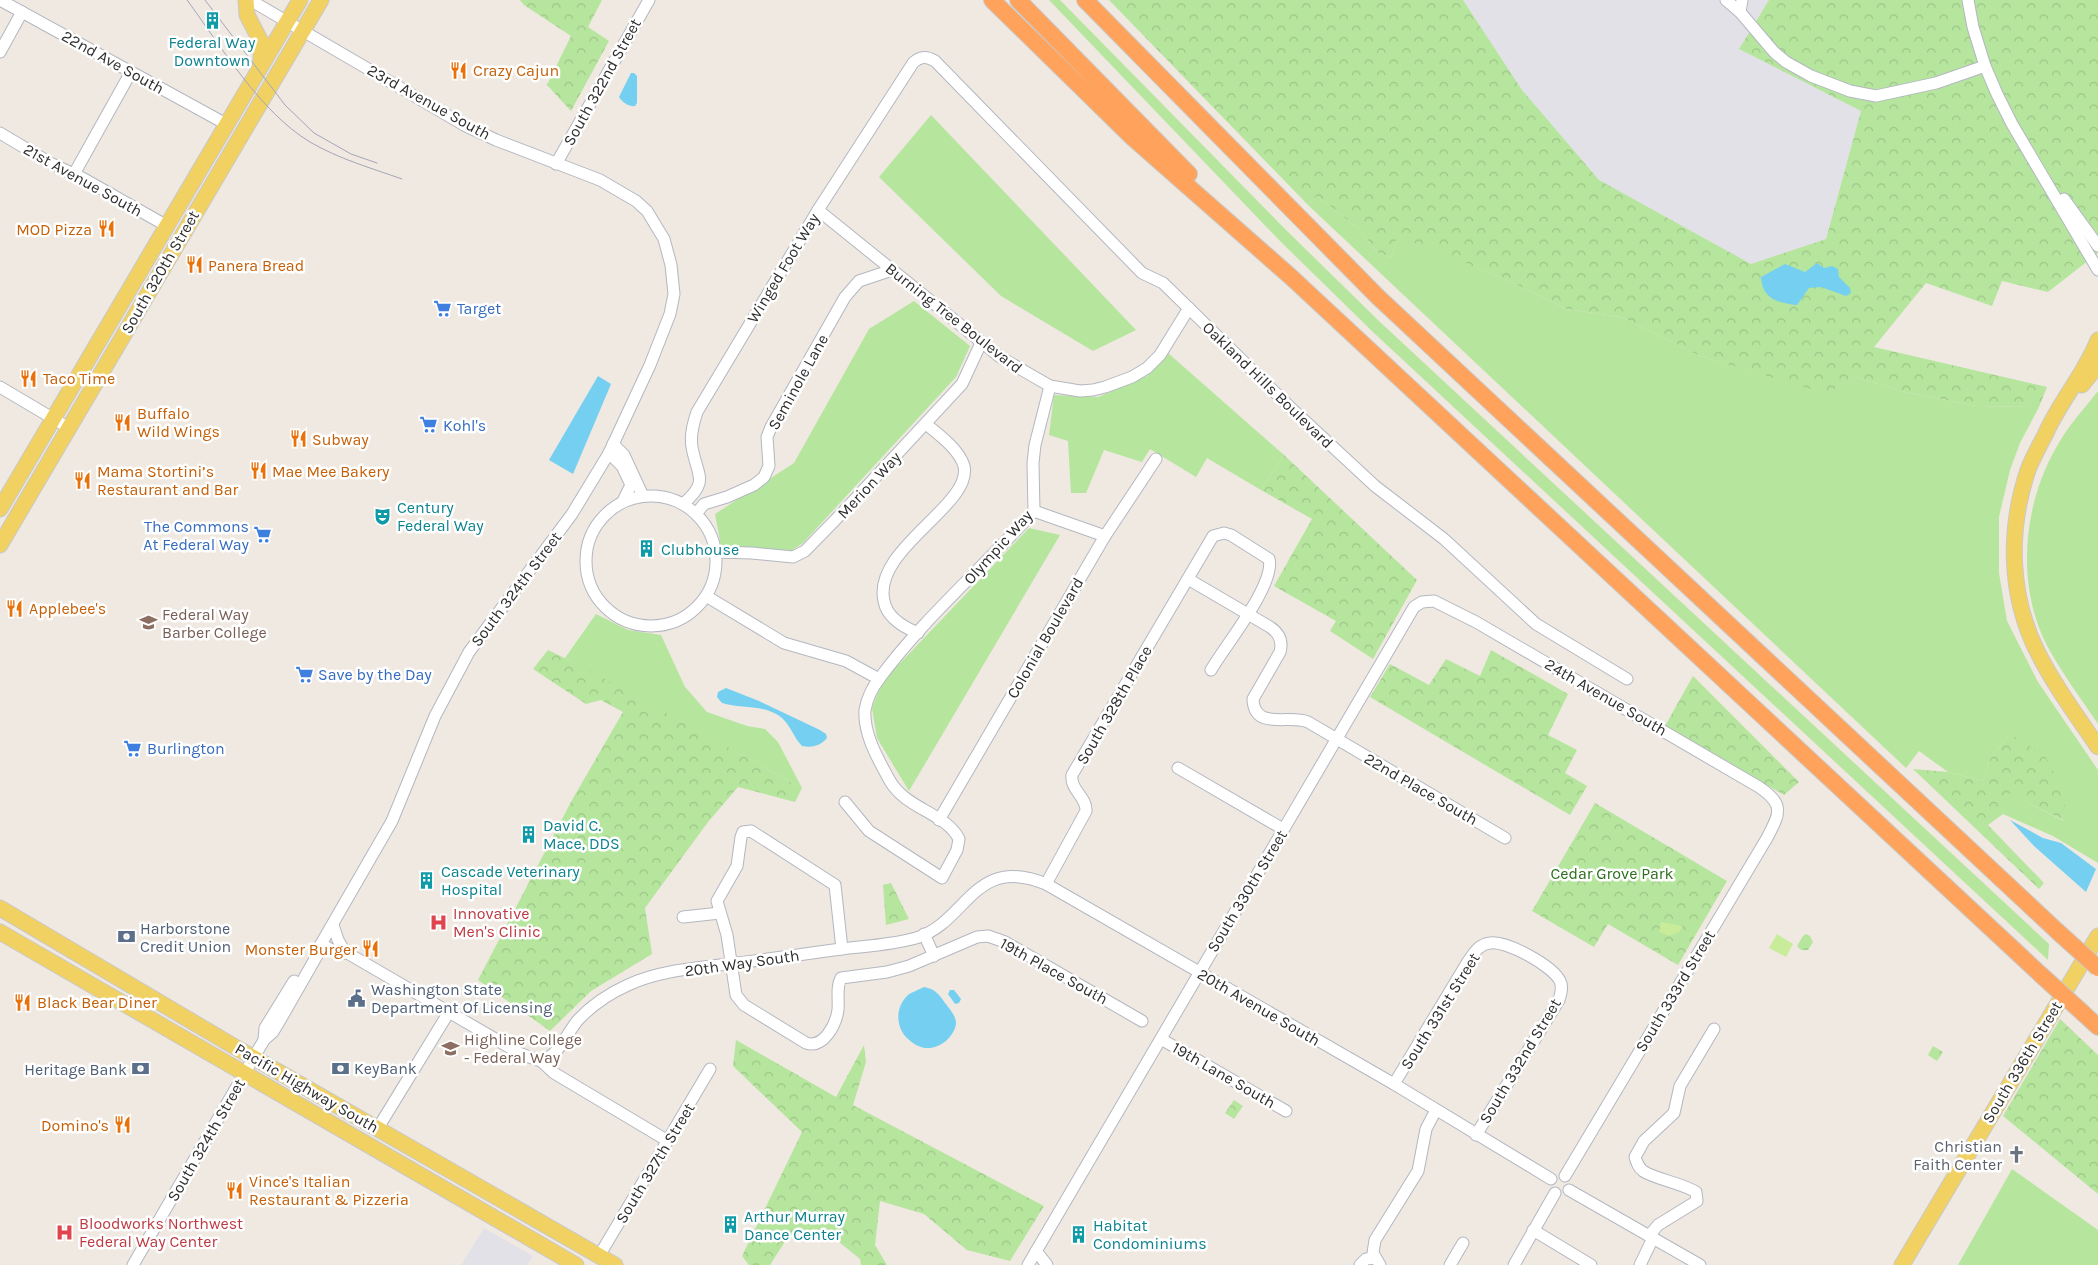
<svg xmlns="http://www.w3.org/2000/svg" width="2098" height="1265" font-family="Karla,sans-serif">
<defs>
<pattern id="forest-crowns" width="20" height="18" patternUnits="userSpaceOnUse" patternTransform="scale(1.25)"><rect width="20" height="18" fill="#b6e59e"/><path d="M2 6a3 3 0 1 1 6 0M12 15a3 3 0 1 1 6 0" fill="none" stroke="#9dc588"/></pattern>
</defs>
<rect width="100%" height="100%" fill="#efe9e1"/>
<!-- industrial -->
<g fill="#e3e1e8">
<polygon points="1463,0 1769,0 1739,49 1861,111 1826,239 1751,264 1599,180 1522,90"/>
<polygon points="484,1228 533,1256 527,1265 461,1265"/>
</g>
<!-- grass -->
<g fill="#b6e59e">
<polygon points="1049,0 1060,0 1287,231 1380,322 2049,944 2048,960 1374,333 1280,241"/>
<polygon points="931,115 1136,330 1093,351 1001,296 879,177"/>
<polygon points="1317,196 1359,229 1378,253 1391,258 1397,235 1503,278 1567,309 1621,317 1700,356 1825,393 1855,377 1901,391 1976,406 2039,407 2020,443 2010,470 1999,517 1999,573 2007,621 2038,682 2098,770 2098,863 2053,836 2003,814 2007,792 2064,821 2010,734 1990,759 1983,781 1948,772 1919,751 1906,768 1308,205"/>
<polygon points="914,301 970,346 956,377 803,543 791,551 721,546 715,514 794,463 869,329"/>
<polygon points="1168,353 1284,455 1261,490 1207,458 1196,477 1150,449 1142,462 1104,450 1086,493 1071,493 1068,441 1049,435 1054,395 1098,397 1147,376"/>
<path d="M2098,391V724C2082,700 2064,676 2050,651C2015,589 2022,506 2057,446C2068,426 2084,409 2098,391Z"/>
<polygon points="1029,528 1060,535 909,791 877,738 872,708 882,682"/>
<polygon points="596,614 628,630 661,635 685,687 707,712 747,726 765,729 778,742 802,788 565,658"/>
<polygon points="2012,1169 2098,1230 2098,1265 1958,1265"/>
</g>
<!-- forest -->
<g fill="url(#forest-crowns)">
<polygon points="520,0 602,0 588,27 609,41 571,111 547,85 571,36 524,5"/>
<polygon points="1109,0 1463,0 1522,90 1599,180 1751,264 1826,239 1861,111 1739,49 1769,0 2098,0 2098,253 2048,292 2002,281 1992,306 1926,283 1874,347 2047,387 2039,407 1976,406 1901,391 1855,377 1826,394 1700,356 1621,317 1567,309 1503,278 1397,236 1391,258 1378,253 1359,229 1317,196 1308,205"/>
<polygon points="1284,455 1417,580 1373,659 1330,631 1336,621 1274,586 1312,519 1261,490"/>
<polygon points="548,650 583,667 802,788 795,802 738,787 708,822 645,908 652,954 591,991 550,1031 478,980 572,800 623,712 601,700 586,704 533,669"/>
<polygon points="1491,650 1568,694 1548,735 1577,750 1565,773 1587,786 1570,815 1370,697 1390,664 1429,685 1446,659 1480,676"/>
<polygon points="1693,676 1799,782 1784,795 1665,726"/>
<polygon points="2010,734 2045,756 2065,794 2065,821 2008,793 2003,814 1988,825 2044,883 2039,889 1913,769 1948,772 1983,781 1990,759"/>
<polygon points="1595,803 1727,881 1678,965 1608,924 1594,947 1532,911"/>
<polygon points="891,883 909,919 886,925 883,885"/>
<polygon points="1806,934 1810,936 1813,942 1808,950 1801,950 1797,946 1803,936"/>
<polygon points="2060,1019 2098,1055 2098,1194 2003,1116"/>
<polygon points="736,1040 836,1097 864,1045 866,1062 853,1105 1044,1206 1010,1261 967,1250 924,1214 880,1201 875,1245 887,1265 861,1265 860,1259 823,1229 789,1235 770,1265 749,1265 742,1256 802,1132 733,1066"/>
<polygon points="1933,1046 1943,1052 1937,1061 1928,1055"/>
<polygon points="1234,1100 1243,1106 1234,1119 1225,1113"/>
</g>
<!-- pitch -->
<g fill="#c9ec9a">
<polygon points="1661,922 1683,926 1679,932 1669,936 1659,932"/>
<polygon points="1777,934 1793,944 1786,957 1769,948"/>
</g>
<!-- water -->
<g fill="#75cff0">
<path d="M631,73H634L637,76V103L635,106C629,107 622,102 619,97Z"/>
<path d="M1817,263L1824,268L1832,266L1838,269L1839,277L1850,288L1851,293L1846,296L1821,287L1809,288L1797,305C1778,303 1762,299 1761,277L1785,264L1805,272Z"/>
<polygon points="598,376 611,384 573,474 549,460"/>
<path d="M726,688L759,701L820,730L826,734L827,738C820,746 812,748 802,746C794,738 791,726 782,718C766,704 741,709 722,703L717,697L718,692Z"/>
<polygon points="2010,820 2043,838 2061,843 2096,869 2086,892 2034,846"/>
<path d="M924,987C935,989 939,994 945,1003C949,1008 956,1016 956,1023C956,1029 951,1036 947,1040C933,1052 919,1050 907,1038C896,1027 895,1008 907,996C911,992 919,990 924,987Z"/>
<polygon points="950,990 954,990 961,999 959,1003 955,1004 948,994"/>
</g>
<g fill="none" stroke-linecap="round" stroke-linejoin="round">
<defs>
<g id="minor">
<polyline points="0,0 226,124"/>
<polyline points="1726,0 1740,12 1774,52 1786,62 1811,76 1850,91 1876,96 1936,83 1985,66"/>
<polyline points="1968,0 1973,27 1985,66 1997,94 2012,124 2098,270"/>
<polyline points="1740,12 1742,0"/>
<polyline points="0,52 22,12"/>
<polyline points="0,133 52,164 84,179 167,226"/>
<polyline points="556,164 649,0"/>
<polyline points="74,174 131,72"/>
<polyline points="2064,199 2098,246"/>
<polyline points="818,210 1000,357 1050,386 1080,391 1093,390 1105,387 1132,377 1147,368 1160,355 1189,308"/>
<polyline points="0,387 69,428"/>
<polyline points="613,444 624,455 643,496"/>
<polyline points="609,453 622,466 631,485 623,501"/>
<circle cx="651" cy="561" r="65"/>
<path d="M683,504C710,481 697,476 692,447C690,435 693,424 697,412L818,210L913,63C920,56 927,56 935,61L1142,273L1163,283L1292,409L1375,486L1444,539L1536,624L1627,679"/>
<polyline points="1034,511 1105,536"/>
<polyline points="696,514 704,504 727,497 754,485 764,477 769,466 767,437 771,427 845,297 859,281 892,270"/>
<polyline points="716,552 752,553 793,557 805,551 844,511 962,384 981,343"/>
<path d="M1188,579L1270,627C1279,633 1283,641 1280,652L1253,699C1254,731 1289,714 1308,722L1505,838"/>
<polyline points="706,596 784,643 846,661 879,679"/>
<path d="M918,633C903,627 887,618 884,601C872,549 973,505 964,466C959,449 938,434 926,424"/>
<polyline points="1178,768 1283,829"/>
<path d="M845,802L869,831L942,878L957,850L959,839C946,813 906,809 890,781C879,761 863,734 865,710C867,699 872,688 879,679C923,619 984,567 1034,511L1033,463L1035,445L1050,386"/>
<polyline points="939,820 1105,536 1156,459"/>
<path d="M1046,884L1086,811C1087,797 1070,790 1072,775L1213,536L1224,533L1231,535L1269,559C1276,584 1224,647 1211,670"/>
<polyline points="683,917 720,913"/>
<polyline points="333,925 338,940 345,952"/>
<polyline points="924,934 934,956"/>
<polyline points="321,944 332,950 349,954 521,1054 541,1061 554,1073 668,1141"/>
<path d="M842,949L835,885L751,831L743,832L741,837L737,866L717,901L727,935L736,995L744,1005L806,1043C824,1049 836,1024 838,1010C839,1000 836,987 841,978L887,972L909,966L977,937L988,936L1005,942L1142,1021"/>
<polyline points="1161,1039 1286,1111"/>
<polyline points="264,1040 265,1028 294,981"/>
<path d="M541,1061C560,1055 566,1034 578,1020C592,1005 610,993 628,985C658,971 694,968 728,964C765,960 803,954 841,949C866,946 891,945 916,938C968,922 973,854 1046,884L1394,1084L1551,1179"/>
<path d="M1394,1084L1467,963C1473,955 1478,944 1490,943C1506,940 1553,966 1560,981C1563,987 1561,993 1559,1000L1476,1135"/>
<polyline points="378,1128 449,1012"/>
<polyline points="1569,1190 1700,1265"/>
<polyline points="1533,1230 1591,1265"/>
<path d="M1649,1236L1658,1225L1697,1201L1696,1192C1681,1183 1655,1179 1643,1171C1638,1167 1637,1163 1635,1157L1644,1141L1674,1113L1680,1086L1714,1029"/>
<polyline points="1036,1251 1047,1265"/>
<polyline points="599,1256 710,1069"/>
<polyline points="133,1265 264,1040 273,1032 279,1022 319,952 321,944 392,821 435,716 469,652 572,514 609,453 650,365 670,314 674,294 671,265 664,239 647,211 636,201 600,180 496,140 464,125 250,0"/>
<path d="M1028,1265L1414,607L1422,602L1434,601L1476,622L1759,787C1785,805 1780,813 1767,838L1565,1176"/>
<polyline points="1360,1265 1366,1259 1375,1258"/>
<polyline points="1380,1265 1373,1253 1375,1240 1418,1171 1426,1129 1436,1110"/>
<polyline points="1450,1265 1463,1243"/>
<polyline points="1514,1265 1555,1193"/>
<polyline points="1640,1265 1653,1238"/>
</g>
<g id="major">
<polyline points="246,0 247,15 261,42 261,65"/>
<path d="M2098,340C2086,372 2060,401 2046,433C2040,445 2033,457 2028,470C2008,529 2009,595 2037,651C2054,685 2077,716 2098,747"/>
<polyline points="2082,385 2098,365"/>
<polyline points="0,509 300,0"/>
<polyline points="0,545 321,0"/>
<polyline points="0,908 235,1047 615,1265"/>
<polyline points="0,932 576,1265"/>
<polyline points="1902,1265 2098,936"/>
</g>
<g id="highway">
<polyline points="992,0 1133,138 1291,277 2040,974"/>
<polyline points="1018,0 1189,174"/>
<polyline points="1085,0 1378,297 2057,931"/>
<polyline points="2084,1014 2098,1027"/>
</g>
</defs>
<!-- minor casing -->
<use href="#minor" stroke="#b4b7c1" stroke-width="13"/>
<!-- major casing -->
<use href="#major" stroke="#c9c9c9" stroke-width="17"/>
<!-- highway casing -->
<use href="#highway" stroke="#c9c9c9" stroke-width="18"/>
<!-- minor -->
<use href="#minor" stroke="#fff" stroke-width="11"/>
<!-- major -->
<use href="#major" stroke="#f2d163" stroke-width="15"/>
<!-- highway -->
<use href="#highway" stroke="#ffa35c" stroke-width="16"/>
<!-- tram -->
<g stroke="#a3a6b8" stroke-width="1">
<path d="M187,0C221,46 260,112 310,142C339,159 371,168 402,179"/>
<polyline points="205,0 285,105 314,133 351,154 377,163"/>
</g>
<defs>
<g id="highway-bridge">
<polyline points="2057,931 2098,968"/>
<polyline points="2040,974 2084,1014"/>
</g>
</defs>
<!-- highway-bridge casing -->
<use href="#highway-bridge" stroke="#c9c9c9" stroke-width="18" stroke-linecap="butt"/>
<!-- highway-bridge -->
<use href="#highway-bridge" stroke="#ffa35c" stroke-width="16"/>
</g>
<!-- icons -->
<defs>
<symbol id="building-bare" viewBox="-9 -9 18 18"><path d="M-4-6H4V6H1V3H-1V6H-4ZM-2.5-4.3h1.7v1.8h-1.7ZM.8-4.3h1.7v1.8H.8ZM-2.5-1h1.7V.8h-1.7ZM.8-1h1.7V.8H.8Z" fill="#0f9aa8" stroke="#fff" stroke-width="2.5" paint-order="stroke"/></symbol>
<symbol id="restaurant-bare" viewBox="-9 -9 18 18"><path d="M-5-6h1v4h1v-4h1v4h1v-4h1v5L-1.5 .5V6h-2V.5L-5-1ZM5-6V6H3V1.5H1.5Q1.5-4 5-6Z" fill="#e8710a" stroke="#fff" stroke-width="2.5" paint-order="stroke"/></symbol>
<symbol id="supermarket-bare" viewBox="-9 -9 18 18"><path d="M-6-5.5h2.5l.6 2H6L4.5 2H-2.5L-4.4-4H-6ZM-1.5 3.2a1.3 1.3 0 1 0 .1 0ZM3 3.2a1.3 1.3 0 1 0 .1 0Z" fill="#3f7fe0" stroke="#fff" stroke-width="2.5" paint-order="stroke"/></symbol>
<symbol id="theatre-bare" viewBox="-9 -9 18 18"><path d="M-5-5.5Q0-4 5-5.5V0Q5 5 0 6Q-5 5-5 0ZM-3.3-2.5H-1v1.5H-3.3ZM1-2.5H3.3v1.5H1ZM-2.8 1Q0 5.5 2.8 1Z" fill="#0f9aa8" stroke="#fff" stroke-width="2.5" paint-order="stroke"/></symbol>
<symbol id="university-bare" viewBox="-9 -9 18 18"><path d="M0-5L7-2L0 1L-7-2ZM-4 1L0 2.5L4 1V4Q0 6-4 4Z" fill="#8d6e63" stroke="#fff" stroke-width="2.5" paint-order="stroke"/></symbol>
<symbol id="hospital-bare" viewBox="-9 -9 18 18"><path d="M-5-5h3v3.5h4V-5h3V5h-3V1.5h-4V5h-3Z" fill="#e0444e" stroke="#fff" stroke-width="2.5" paint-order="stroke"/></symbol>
<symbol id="bank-bare" viewBox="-9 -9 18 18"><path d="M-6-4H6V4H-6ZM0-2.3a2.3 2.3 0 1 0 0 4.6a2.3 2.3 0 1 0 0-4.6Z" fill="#5c6f8a" stroke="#fff" stroke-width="2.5" paint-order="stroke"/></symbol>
<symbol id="civic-bare" viewBox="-9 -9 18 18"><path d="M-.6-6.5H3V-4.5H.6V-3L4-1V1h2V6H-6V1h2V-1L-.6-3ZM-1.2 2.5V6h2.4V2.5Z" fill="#5c6f8a" stroke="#fff" stroke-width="2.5" paint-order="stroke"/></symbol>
<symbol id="church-bare" viewBox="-9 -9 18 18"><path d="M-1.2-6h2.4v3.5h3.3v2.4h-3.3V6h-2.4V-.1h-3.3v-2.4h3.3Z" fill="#6b7280" stroke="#fff" stroke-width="2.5" paint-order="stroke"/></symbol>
</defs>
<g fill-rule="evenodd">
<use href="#building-bare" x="200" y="8" width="25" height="25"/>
<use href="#restaurant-bare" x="446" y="58" width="25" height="25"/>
<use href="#restaurant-bare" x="94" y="216" width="25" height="25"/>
<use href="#restaurant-bare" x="182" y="252" width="25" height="25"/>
<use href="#supermarket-bare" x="430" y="296" width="25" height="25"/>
<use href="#restaurant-bare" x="16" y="366" width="25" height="25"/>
<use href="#restaurant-bare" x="110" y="410" width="25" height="25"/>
<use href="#supermarket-bare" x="416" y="412" width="25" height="25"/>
<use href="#restaurant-bare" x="286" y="426" width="25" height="25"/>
<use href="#restaurant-bare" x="246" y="458" width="25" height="25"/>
<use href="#restaurant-bare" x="70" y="468" width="25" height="25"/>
<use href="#theatre-bare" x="370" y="504" width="25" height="25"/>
<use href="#supermarket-bare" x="250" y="522" width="25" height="25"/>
<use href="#building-bare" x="634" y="536" width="25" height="25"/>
<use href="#restaurant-bare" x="2" y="596" width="25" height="25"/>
<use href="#university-bare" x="136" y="610" width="25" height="25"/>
<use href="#supermarket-bare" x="292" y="662" width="25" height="25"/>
<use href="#supermarket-bare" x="120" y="736" width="25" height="25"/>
<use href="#building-bare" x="516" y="822" width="25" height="25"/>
<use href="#building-bare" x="414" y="868" width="25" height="25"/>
<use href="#hospital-bare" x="426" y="910" width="25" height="25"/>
<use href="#bank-bare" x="114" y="924" width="25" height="25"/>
<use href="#restaurant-bare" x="358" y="936" width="25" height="25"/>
<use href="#civic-bare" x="344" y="986" width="25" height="25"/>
<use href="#restaurant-bare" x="10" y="990" width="25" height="25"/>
<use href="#university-bare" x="438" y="1036" width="25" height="25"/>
<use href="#bank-bare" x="328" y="1056" width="25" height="25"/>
<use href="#bank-bare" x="128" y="1056" width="25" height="25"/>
<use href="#restaurant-bare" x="110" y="1112" width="25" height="25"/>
<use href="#church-bare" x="2004" y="1142" width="25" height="25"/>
<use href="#restaurant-bare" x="222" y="1178" width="25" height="25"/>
<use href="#building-bare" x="718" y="1212" width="25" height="25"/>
<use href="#hospital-bare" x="52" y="1220" width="25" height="25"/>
<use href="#building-bare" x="1066" y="1222" width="25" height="25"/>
</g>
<g text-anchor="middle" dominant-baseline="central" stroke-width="5" stroke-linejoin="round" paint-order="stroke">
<!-- culture labels -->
<g font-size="16" fill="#0d838f" stroke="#fff" text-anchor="start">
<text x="212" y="42" text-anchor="middle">Federal Way<tspan x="212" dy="18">Downtown</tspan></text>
<text x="397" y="507">Century<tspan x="397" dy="18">Federal Way</tspan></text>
<text x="661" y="549">Clubhouse</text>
<text x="543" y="825">David C.<tspan x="543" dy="18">Mace, DDS</tspan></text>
<text x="441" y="871">Cascade Veterinary<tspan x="441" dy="18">Hospital</tspan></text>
<text x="744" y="1216">Arthur Murray<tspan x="744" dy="18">Dance Center</tspan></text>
<text x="1093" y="1225">Habitat<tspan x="1093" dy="18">Condominiums</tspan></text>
</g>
<!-- street labels -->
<g font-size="16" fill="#2e2e2e" stroke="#fff">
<text transform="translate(113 62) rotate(29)">22nd Ave South</text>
<text transform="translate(602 82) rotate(-61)">South 322nd Street</text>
<text transform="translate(429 102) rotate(29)">23rd Avenue South</text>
<text transform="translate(83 180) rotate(29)">21st Avenue South</text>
<text transform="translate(783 268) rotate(-59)">Winged Foot Way</text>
<text transform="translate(160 272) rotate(-60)">South 320th Street</text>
<text transform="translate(954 318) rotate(38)">Burning Tree Boulevard</text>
<text transform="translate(798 382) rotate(-61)">Seminole Lane</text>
<text transform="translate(1268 385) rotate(44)">Oakland Hills Boulevard</text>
<text transform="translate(869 485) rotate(-47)">Merion Way</text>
<text transform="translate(998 547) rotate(-48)">Olympic Way</text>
<text transform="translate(516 589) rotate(-53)">South 324th Street</text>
<text transform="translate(1045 638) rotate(-60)">Colonial Boulevard</text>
<text transform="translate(1606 697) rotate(30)">24th Avenue South</text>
<text transform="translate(1114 705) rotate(-60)">South 328th Place</text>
<text transform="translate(1421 789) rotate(30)">22nd Place South</text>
<text transform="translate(1247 891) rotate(-59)">South 330th Street</text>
<text transform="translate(742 963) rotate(-8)">20th Way South</text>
<text transform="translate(1054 971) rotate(29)">19th Place South</text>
<text transform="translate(1675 991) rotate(-59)">South 333rd Street</text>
<text transform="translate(1259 1007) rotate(30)">20th Avenue South</text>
<text transform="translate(1440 1011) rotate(-58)">South 331st Street</text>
<text transform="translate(1520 1061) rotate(-59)">South 332nd Street</text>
<text transform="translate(2022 1062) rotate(-59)">South 336th Street</text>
<text transform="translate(1224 1075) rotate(30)">19th Lane South</text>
<text transform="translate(307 1088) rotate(30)">Pacific Highway South</text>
<text transform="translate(206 1140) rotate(-60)">South 324th Street</text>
<text transform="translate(655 1163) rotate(-59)">South 327th Street</text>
</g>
<!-- food labels -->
<g font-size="16" fill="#c56008" stroke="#fff" text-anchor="start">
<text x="473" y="70">Crazy Cajun</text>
<text x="92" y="229" text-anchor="end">MOD Pizza</text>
<text x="208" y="265">Panera Bread</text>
<text x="43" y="378">Taco Time</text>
<text x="137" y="413">Buffalo<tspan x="137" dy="18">Wild Wings</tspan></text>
<text x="312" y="439">Subway</text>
<text x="97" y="471">Mama Stortini’s<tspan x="97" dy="18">Restaurant and Bar</tspan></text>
<text x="272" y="471">Mae Mee Bakery</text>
<text x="29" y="608">Applebee's</text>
<text x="357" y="949" text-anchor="end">Monster Burger</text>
<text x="37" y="1002">Black Bear Diner</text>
<text x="109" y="1125" text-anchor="end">Domino's</text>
<text x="249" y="1181">Vince's Italian<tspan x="249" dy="18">Restaurant &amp; Pizzeria</tspan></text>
</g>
<!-- shop labels -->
<g font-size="16" fill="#366cbe" stroke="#fff" text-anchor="start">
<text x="457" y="308">Target</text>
<text x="443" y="425">Kohl's</text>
<text x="249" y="526" text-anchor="end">The Commons<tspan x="249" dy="18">At Federal Way</tspan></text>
<text x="318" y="674">Save by the Day</text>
<text x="147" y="748">Burlington</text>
</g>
<!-- education labels -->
<g font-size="16" fill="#785e54" stroke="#fff" text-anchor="start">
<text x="162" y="614">Federal Way<tspan x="162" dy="18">Barber College</tspan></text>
<text x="464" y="1039">Highline College<tspan x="464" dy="18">- Federal Way</tspan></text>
</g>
<!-- park labels -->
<g font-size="16" fill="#2c6e1b" stroke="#fff">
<text x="1612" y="873">Cedar Grove Park</text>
</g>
<!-- health labels -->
<g font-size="16" fill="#be3a42" stroke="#fff" text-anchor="start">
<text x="453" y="913">Innovative<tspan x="453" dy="18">Men's Clinic</tspan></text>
<text x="79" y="1223">Bloodworks Northwest<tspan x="79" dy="18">Federal Way Center</tspan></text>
</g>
<!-- service labels -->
<g font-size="16" fill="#4e5e75" stroke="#fff" text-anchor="start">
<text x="140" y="928">Harborstone<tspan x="140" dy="18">Credit Union</tspan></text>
<text x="371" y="989">Washington State<tspan x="371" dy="18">Department Of Licensing</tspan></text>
<text x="354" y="1068">KeyBank</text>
<text x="127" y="1069" text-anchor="end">Heritage Bank</text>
</g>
<!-- worship labels -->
<g font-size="16" fill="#5b616d" stroke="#fff" text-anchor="end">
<text x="2002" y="1146">Christian<tspan x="2002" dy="18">Faith Center</tspan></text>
</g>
</g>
</svg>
